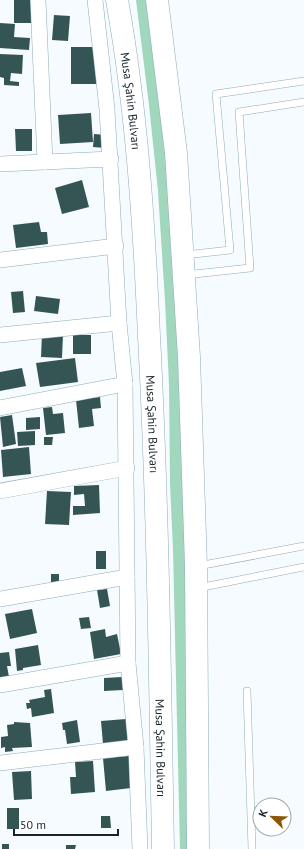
<svg xmlns="http://www.w3.org/2000/svg" width="304" height="849" font-family="'PT Sans',sans-serif">
<rect width="100%" height="100%" fill="#f5fbfe"/>
<!-- green -->
<polygon fill="#a1d7bc" points="136,0 148,0 161,90 180,374 192,849 180,849 173,550 170,483 169,385 165,301 158,191 149,105"/>
<!-- building -->
<g fill="#355555">
<polygon points="14,0 33,0 32,23 14,23"/>
<polygon points="54,15 70,16 68,41 52,40"/>
<polygon points="0,23 15,24 14,37 30,38 29,50 0,48"/>
<rect x="71" y="47" width="25" height="37"/>
<polygon points="0,54 23,55 22,74 11,73 10,81 19,82 19,86 4,85 4,78 0,77"/>
<polygon points="91,113 93,142 60,144 58,115"/>
<polygon points="15,129 32,129 32,151 16,151"/>
<polygon points="94,134 106,135 105,148 93,147"/>
<polygon points="82,180 89,207 62,214 55,188"/>
<polygon points="39,222 41,232 47,232 48,244 16,248 13,225"/>
<polygon points="23,291 25,312 13,313 11,292"/>
<polygon points="36,296 60,299 58,314 34,311"/>
<polygon points="42,333 63,335 62,358 41,357"/>
<rect x="73" y="335" width="18" height="19"/>
<polygon points="75,358 78,382 40,387 36,363"/>
<polygon points="22,368 26,386 0,391 0,372"/>
<polygon points="100,397 101,408 92,409 94,426 79,428 76,400"/>
<polygon points="52,407 53,414 63,413 65,433 46,435 43,408"/>
<polygon points="12,415 16,444 3,447 0,417"/>
<polygon points="40,417 40,429 26,430 26,418"/>
<polygon points="35,431 35,445 18,446 17,432"/>
<polygon points="44,437 53,437 52,445 44,445"/>
<polygon points="29,447 31,474 3,477 1,450"/>
<polygon points="99,485 100,513 73,515 73,506 85,506 84,494 74,495 74,486"/>
<polygon points="47,491 71,492 69,525 45,524"/>
<rect x="96" y="551" width="10" height="18"/>
<polygon points="51,574 59,574 59,583 51,584"/>
<polygon points="107,589 110,606 100,608 97,590"/>
<polygon points="32,609 37,633 10,639 5,614"/>
<polygon points="89,617 91,628 81,629 79,618"/>
<polygon points="105,629 106,637 117,634 121,654 94,659 90,632"/>
<polygon points="38,645 41,665 23,668 23,670 17,671 15,649"/>
<polygon points="9,652 11,666 7,666 9,677 0,678 0,653"/>
<polygon points="122,677 123,690 104,691 104,678"/>
<polygon points="51,689 54,713 32,717 31,708 27,709 26,703 30,703 29,700 45,697 44,690"/>
<polygon points="126,719 128,742 103,744 101,721"/>
<polygon points="77,720 80,742 67,744 65,730 63,730 62,723"/>
<polygon points="14,722 30,723 32,747 12,748 13,751 5,752 5,747 1,748 1,737 8,736 7,725 14,724"/>
<polygon points="129,756 131,788 106,791 103,758"/>
<polygon points="93,761 95,792 71,794 70,777 76,777 75,762"/>
<polygon points="31,771 32,799 14,800 12,772"/>
<rect x="7" y="808" width="12" height="21"/>
<polygon points="101,816 110,816 111,828 101,828"/>
<rect x="2" y="844" width="7" height="5"/>
<polygon points="66,845 76,845 75,849 66,849"/>
</g>
<g fill="none" stroke-linecap="round" stroke-linejoin="round">
<defs>
<g id="service">
<polyline points="185,255 230,250 216,94 304,81"/>
<polyline points="185,275 250,268 239,112 304,102"/>
<polyline points="198,566 304,546"/>
<polyline points="198,588 304,567"/>
<polyline points="247,691 252,849"/>
</g>
<g id="minor">
<polyline points="38,0 45,162"/>
<polyline points="95,0 107,109 119,323 125,384 128,663 136,747 140,849"/>
<polyline points="0,164 111,159"/>
<polyline points="0,260 116,246"/>
<polyline points="0,335 119,323"/>
<polyline points="0,408 125,384"/>
<polyline points="0,491 127,468"/>
<polyline points="0,599 127,577"/>
<polyline points="0,685 128,663"/>
<polyline points="0,763 136,747"/>
</g>
<g id="primary">
<path id="s1" d="M117,0C137,111 144,224 149,336C158,507 160,678 163,849"/>
<polyline points="157,0 176,153 189,357 196,566 198,849"/>
</g>
</defs>
<!-- service casing -->
<use href="#service" stroke="#8dacb9" stroke-width="8"/>
<!-- minor casing -->
<use href="#minor" stroke="#8dacb9" stroke-width="16"/>
<!-- primary casing -->
<use href="#primary" stroke="#8dacb9" stroke-width="23"/>
<!-- service -->
<use href="#service" stroke="#fff" stroke-width="7"/>
<!-- minor -->
<use href="#minor" stroke="#fff" stroke-width="15"/>
<!-- primary -->
<use href="#primary" stroke="#fff" stroke-width="22"/>
</g>
<g text-anchor="middle" dominant-baseline="central" stroke-width="4" stroke-linejoin="round" paint-order="stroke">
<!-- street labels -->
<g font-size="12" fill="#182429" stroke="#fff">
<text stroke="none"><textPath href="#s1" startOffset="102">Musa Şahin Bulvarı</textPath></text>
<text stroke="none"><textPath href="#s1" startOffset="426">Musa Şahin Bulvarı</textPath></text>
<text stroke="none"><textPath href="#s1" startOffset="750">Musa Şahin Bulvarı</textPath></text>
</g>
</g>
<!-- north arrow -->
<g transform="translate(272 817) rotate(293)"><circle r="19" fill="#ffffff" stroke="#a3a7a9"/>
<path d="M0-3L7 15L0 10L-7 15Z" fill="#8b5603"/>
<text y="-6" font-size="11" font-weight="bold" text-anchor="middle" fill="#182429">K</text>
</g>
<!-- scale -->
<path d="M14 829v6h104v-6" fill="none" stroke="#182429" stroke-width="2"/>
<text x="20" y="829" font-size="12" fill="#182429" stroke="#ffffff" stroke-width="3" paint-order="stroke">50 m</text>
</svg>
